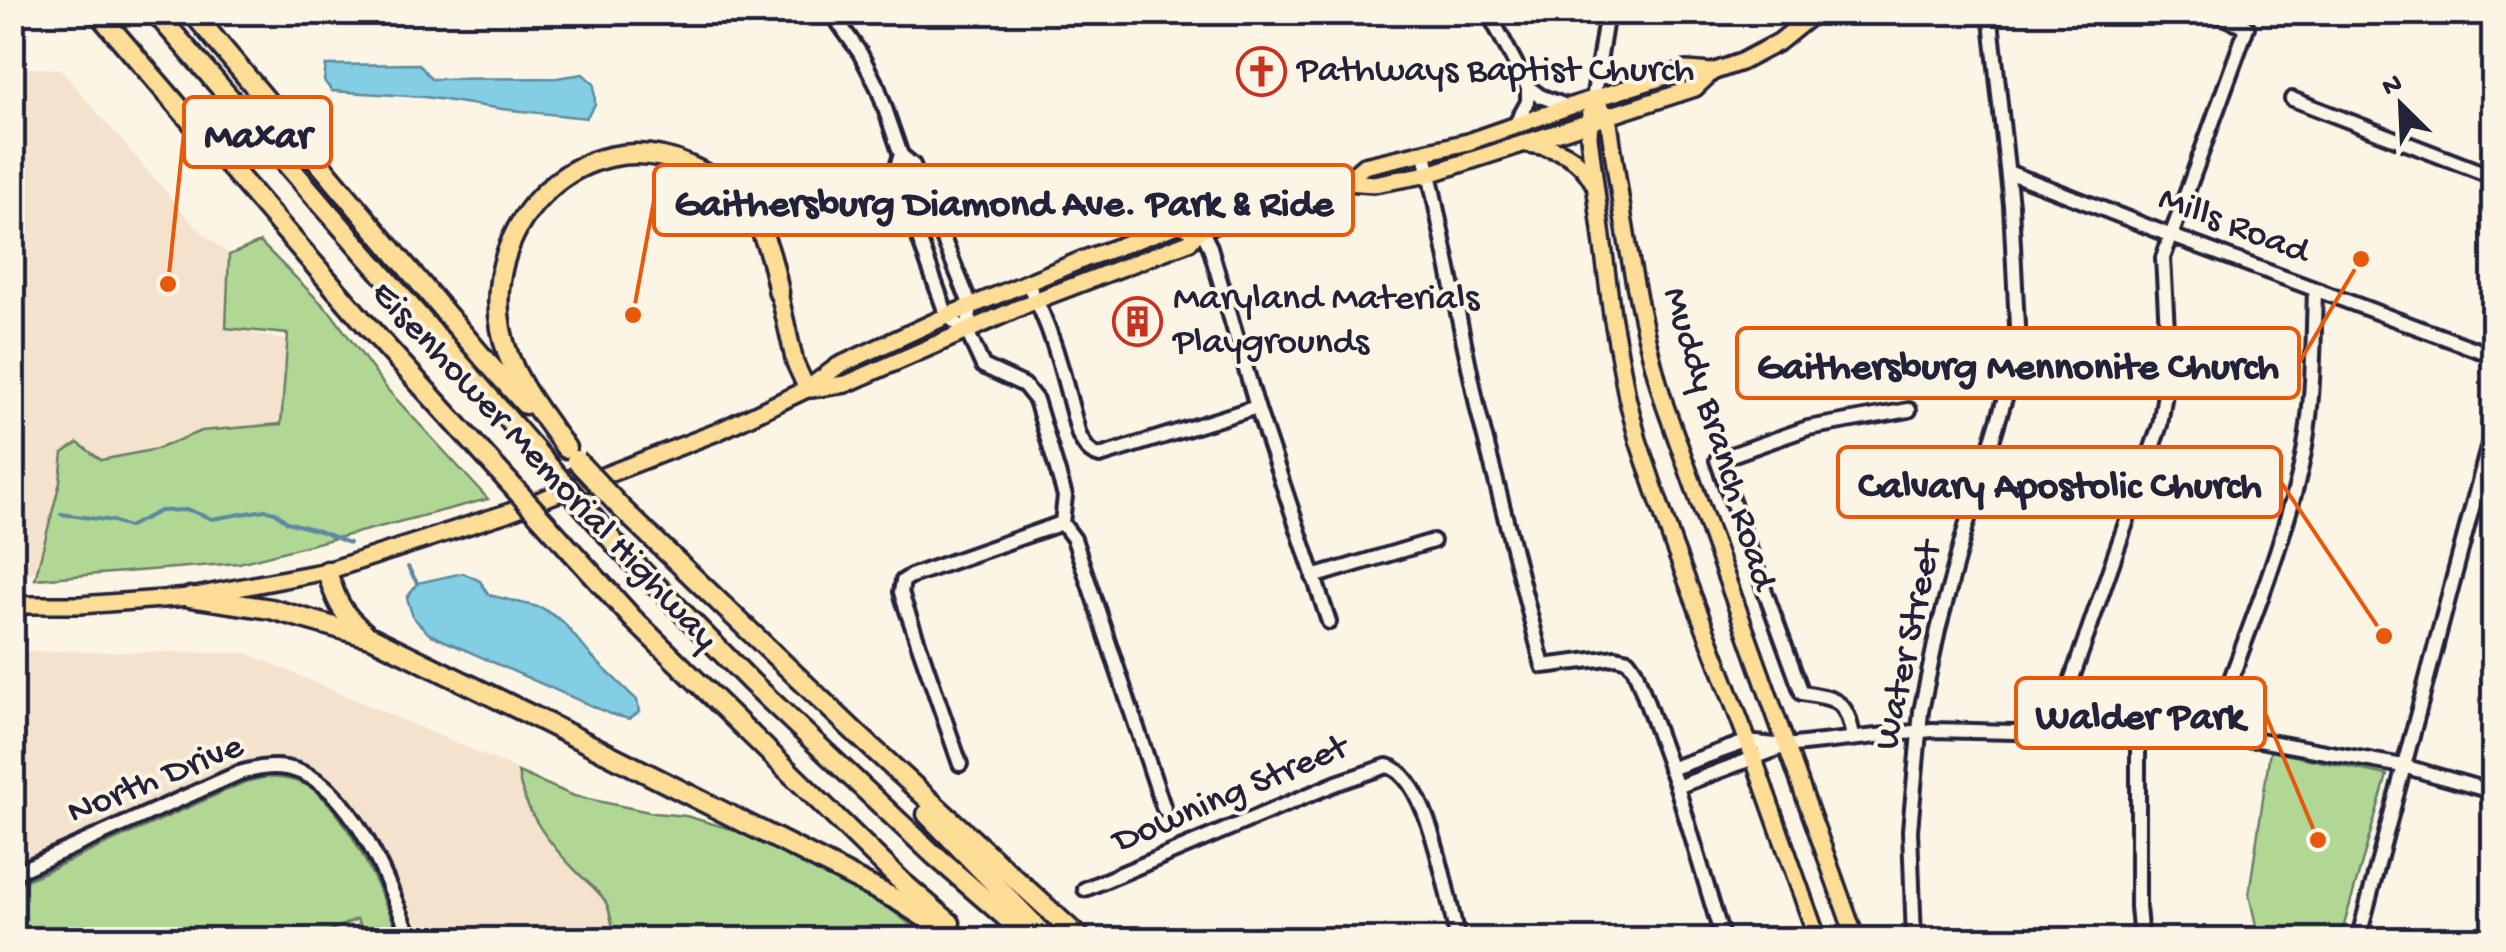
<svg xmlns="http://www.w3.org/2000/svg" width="2506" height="952" font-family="'Gochi Hand',sans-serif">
<rect width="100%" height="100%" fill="#fcf5e5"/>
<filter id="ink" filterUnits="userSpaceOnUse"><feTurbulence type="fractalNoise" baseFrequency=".01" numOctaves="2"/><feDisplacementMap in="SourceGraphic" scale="20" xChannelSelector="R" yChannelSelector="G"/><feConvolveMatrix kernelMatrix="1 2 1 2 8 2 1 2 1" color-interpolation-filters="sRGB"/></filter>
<g filter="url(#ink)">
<!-- built -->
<g fill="#f4e2cc">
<polygon points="13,67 60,69 195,226 229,255 226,328 286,340 281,424 249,429 201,431 157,449 101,460 52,559 25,577 13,576"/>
<polygon points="13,651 246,653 815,897 865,940 13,940"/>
</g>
<!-- green -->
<g fill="#b0d894" stroke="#697d68" stroke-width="2.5">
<polygon points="260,242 331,313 387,389 488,499 239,563 35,579 60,482 63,453 78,443 101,460 157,449 201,431 281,424 288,334 226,328 229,255"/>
<polygon points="2270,751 2387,775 2340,939 2259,939 2249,894"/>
<path d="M518,772L574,796L654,813L686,816L741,832L854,888L890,909L929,939H616C611,927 612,912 605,901C599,891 587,882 578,873C550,845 523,811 518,772Z"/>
<path d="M267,777C280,778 294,779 306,785C348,807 382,897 401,939H367L365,936L357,939L356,934L362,930L357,919L311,939H13V886L245,782Z"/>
</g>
<!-- water -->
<g fill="#83cee3" stroke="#5c89a0" stroke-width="2.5">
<polygon points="419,64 431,79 557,78 583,74 594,84 595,105 586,118 502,109 425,97 332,91 324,81 326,65"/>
<polygon points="463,573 480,581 489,595 542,608 562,621 593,658 637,700 639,712 629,719 610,714 429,634 413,617 407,598 417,583"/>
</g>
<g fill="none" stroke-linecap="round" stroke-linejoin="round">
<!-- stream -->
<g stroke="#5c89a0" stroke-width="4">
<polyline points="61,514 113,521 128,527 160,511 189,510 212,519 265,510 275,512 287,522 319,531 349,543"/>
<polyline points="408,567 417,583"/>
</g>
<defs>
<g id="minor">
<polyline points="831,12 860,53 878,88 901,155 913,165 971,306 967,331"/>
<polyline points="1488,12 1528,87 1540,96 1569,107"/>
<polyline points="2292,99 2494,177"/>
<polyline points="1593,100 1607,12"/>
<polyline points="1514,127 1528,102 1528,87"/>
<polyline points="1425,153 1478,410 1543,666 1616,657 1628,660 1635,670 1677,787 1723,940"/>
<polyline points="901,155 895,172 947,316 967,331 983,366 1024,385 1036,400 1065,496 1062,523 911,576 903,581 901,592 904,602 960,764"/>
<polyline points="2008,172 2172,236 2494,356"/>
<polyline points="1201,229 1210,247 1257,407 1329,622"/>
<path d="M1027,283C1054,329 1065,384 1079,435C1085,446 1088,453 1100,456L1257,407"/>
<polyline points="1062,523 1074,539 1164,809"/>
<polyline points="1313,577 1433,541"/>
<polyline points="2053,733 2160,425 2165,393 2168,348 2163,258 2247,27 2212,12"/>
<polyline points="2138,735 2138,907 2141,940"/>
<path d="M1853,738C1847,700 1838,699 1802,693L1717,460L1808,428L1909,410"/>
<path d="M2209,738C2241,649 2279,560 2301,467C2314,409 2313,349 2315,290"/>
<polyline points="1670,769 1746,742 1785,746 1932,730 2138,735 2259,740 2403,766 2494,792"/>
<polyline points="1677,787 1783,747"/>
<path d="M12,874L239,773C255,769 269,765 286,768C354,779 387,884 412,940"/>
<path d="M1085,889L1337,783L1387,766C1429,775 1448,902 1458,940"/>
<polyline points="1914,940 1910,830 1921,711 1938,630 1966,526 2016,362 2017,326 2011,205 1990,12"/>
<polyline points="2358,940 2494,425"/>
</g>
<g id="major">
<path d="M1593,100L1608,116C1622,214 1636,311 1665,406L1856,940"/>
<polyline points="1590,114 1589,137 1612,315 1627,397 1638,440 1673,544 1745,734 1818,940"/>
<path d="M1528,144C1557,147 1580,156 1594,184"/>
<polyline points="1345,182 1364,166 1468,142 1574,105 1686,70 1712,72 1741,62 1779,42 1816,12"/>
<polyline points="779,293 795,363 807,389"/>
<polyline points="811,389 846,384 1037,300 1189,242 1201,229"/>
<polyline points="12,605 80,605 190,597 327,571 507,513 717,432 807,389 838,366 947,316 1084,259 1178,225 1201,229 1345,182 1374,184 1429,174 1695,88 1712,72"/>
</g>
<g id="highway">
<polyline points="97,12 362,320 496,468"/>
<polyline points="155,12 535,450"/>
<polyline points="192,12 485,360 525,404"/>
<path d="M566,448C540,412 509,375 501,329C481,223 582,120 687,165C708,174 727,185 743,203C765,227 773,262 779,293"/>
<polyline points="621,508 858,735 1082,940"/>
<polyline points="617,546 751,682 933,854 1032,940"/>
<polyline points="572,552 634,620 902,882 950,923"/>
<path d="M327,571C335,598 341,614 364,632"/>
<polyline points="190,597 271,609 373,638 535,717 799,850 897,900 960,940"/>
<polyline points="927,814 1049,940"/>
</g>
</defs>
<!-- minor casing -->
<use href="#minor" stroke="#22223b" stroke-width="20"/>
<!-- major casing -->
<use href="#major" stroke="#22223b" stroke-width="22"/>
<!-- highway casing -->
<use href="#highway" stroke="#22223b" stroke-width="25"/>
<!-- minor -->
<use href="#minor" stroke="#fcf5e5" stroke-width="12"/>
<!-- major -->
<use href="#major" stroke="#fedd96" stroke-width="15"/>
<!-- highway -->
<use href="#highway" stroke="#fedd96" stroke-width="18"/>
<defs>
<g id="highway-bridge">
<polyline points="535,450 617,546"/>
<polyline points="576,460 621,508"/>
<polyline points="496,468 572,552"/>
</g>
</defs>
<!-- highway-bridge casing -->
<use href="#highway-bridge" stroke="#22223b" stroke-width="25" stroke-linecap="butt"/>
<!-- highway-bridge -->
<use href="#highway-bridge" stroke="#fedd96" stroke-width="18"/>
</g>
</g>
<!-- icons -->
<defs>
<symbol id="church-ring" viewBox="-11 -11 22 22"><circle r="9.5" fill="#fcf5e5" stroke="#c8321e" stroke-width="1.5"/><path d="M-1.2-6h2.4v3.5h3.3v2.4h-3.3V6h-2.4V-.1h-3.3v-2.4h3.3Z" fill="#c8321e"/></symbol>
<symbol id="building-ring" viewBox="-11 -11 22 22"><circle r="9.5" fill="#fcf5e5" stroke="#c8321e" stroke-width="1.5"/><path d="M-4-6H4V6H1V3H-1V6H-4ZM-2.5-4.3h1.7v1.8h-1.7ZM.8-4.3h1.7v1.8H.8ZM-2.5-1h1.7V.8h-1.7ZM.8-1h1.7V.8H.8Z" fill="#c8321e"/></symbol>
</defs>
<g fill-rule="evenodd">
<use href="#church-ring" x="1234" y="44" width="55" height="55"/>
<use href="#building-ring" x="1110" y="294" width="55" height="55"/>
</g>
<g text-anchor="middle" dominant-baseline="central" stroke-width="8" stroke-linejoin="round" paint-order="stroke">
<!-- poi labels -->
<g font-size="38" fill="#22223b" stroke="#fcf5e5" text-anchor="start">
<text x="1297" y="72">Pathways Baptist Church</text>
<text x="1173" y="300">Maryland Materials<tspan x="1173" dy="44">Playgrounds</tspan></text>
</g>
<!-- street labels -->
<g font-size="38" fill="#22223b" stroke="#fcf5e5">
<text transform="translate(2233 227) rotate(21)">Mills Road</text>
<text transform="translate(1717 439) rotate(73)">Muddy Branch Road</text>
<text transform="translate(543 467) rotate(47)">Eisenhower Memorial Highway</text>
<text transform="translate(1910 646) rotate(-78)">Water Street</text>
<text transform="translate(156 781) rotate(-22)">North Drive</text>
<text transform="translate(1231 796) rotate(-23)">Downing Street</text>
</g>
</g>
<!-- callouts -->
<path fill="none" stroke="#e8590c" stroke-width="4" d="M168 284L184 132M633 315L654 200M2361 259L2299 363M2384 636L2281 482M2318 840L2265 713"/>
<g fill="#e8590c" stroke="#fcf5e5" stroke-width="4">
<circle cx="168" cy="284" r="10"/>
<circle cx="633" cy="315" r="10"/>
<circle cx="2361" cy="259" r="10"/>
<circle cx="2384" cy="636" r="10"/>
<circle cx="2318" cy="840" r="10"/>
</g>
<g fill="#fcf5e5" stroke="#e8590c" stroke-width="4">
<rect x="184" y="97" width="147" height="70" rx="10"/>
<rect x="654" y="165" width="699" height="70" rx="10"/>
<rect x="1737" y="328" width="562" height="70" rx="10"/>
<rect x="1838" y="447" width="443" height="70" rx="10"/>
<rect x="2016" y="678" width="249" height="70" rx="10"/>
</g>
<g font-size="40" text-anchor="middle" font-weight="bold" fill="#22223b">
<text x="258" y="146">Maxar</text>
<text x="1004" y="214">Gaithersburg Diamond Ave. Park &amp; Ride</text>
<text x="2018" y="377">Gaithersburg Mennonite Church</text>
<text x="2060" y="496">Calvary Apostolic Church</text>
<text x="2140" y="727">Walder Park</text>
</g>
<!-- margin -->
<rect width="2506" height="952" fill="none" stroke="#fcf5e5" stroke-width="50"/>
<rect x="25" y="25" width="2456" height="902" fill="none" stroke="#22223b" stroke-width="4" filter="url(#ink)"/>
<!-- north arrow -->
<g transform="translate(2401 105) rotate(336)" stroke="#fcf5e5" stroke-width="8" paint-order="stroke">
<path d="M0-8L18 38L0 25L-18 38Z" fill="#22223b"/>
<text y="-15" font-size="28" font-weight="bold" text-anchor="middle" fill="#22223b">N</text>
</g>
</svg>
